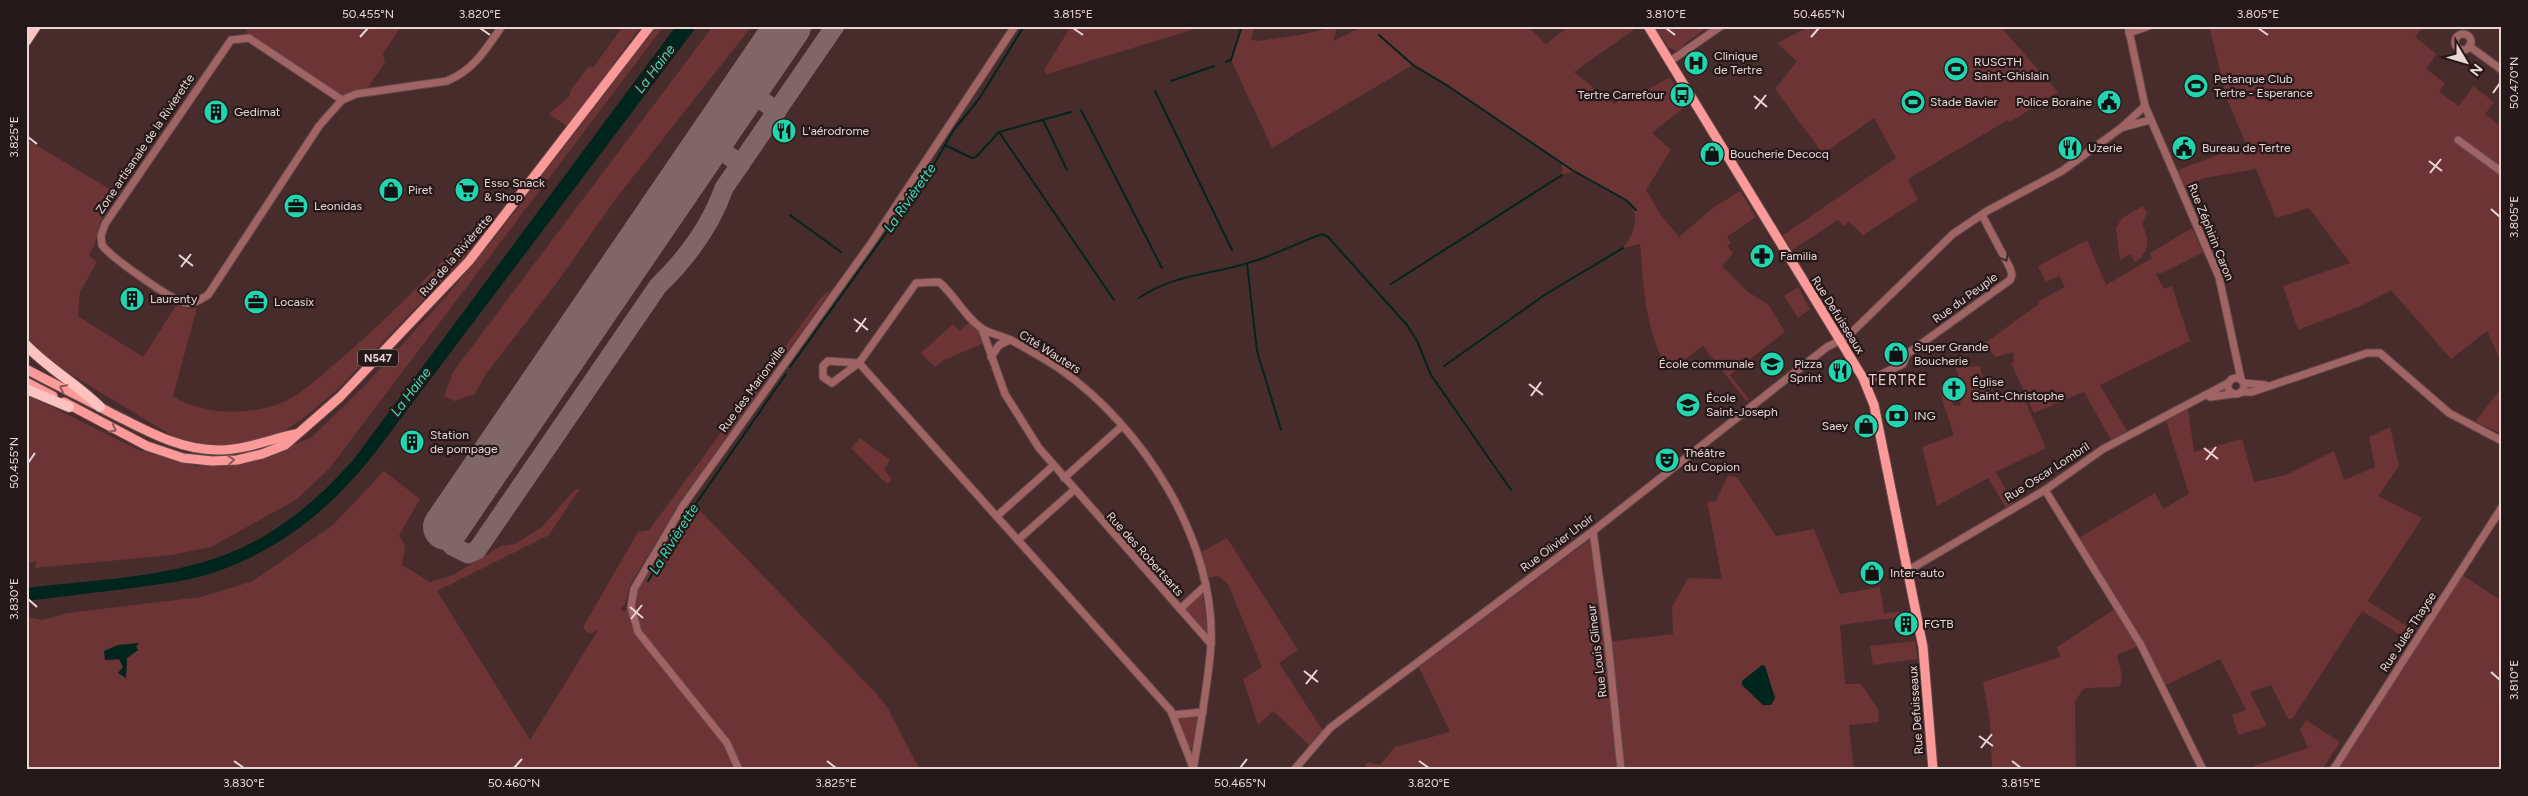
<svg xmlns="http://www.w3.org/2000/svg" width="2528" height="796" font-family="Figtree,sans-serif">
<rect width="100%" height="100%" fill="#482b2b"/>
<!-- green -->
<g fill="#6c3435" fill-rule="evenodd">
<polygon points="245,26 401,26 383,54 385,63 367,88 339,98 249,38"/>
<polygon points="623,26 641,26 568,127 549,114 570,96 570,91 589,66 593,68"/>
<polygon points="657,26 664,26 329,469 296,500 211,547 172,555 35,568 37,561 26,564 26,394 139,450 195,466 253,462 312,437 367,383 449,293 492,241"/>
<polygon points="713,26 752,26 618,196 555,285 486,374 475,394 454,401 444,396 453,372"/>
<polygon points="1071,26 1205,26 1047,74 1044,70"/>
<path d="M1242,26H1255L1251,40L1258,41L1300,35L1338,26L1333,41L1364,26H1523L1533,31L1546,44L1569,26H1639L1574,72L1614,104L1629,93L1633,98L1670,77L1687,105L1652,133L1671,150L1646,190L1661,215L1679,237L1713,208L1740,191L1756,217L1727,237L1731,243L1727,246L1733,253L1722,266L1748,292L1768,304L1785,332L1730,375L1749,399L1746,401L1703,346L1669,372C1645,330 1644,292 1640,244L1623,248C1634,234 1642,214 1626,200L1575,171L1562,175V163L1448,86L1413,65L1272,148L1231,60Z"/>
<polygon points="1654,26 1710,26 1684,44 1684,48 1676,51 1669,48"/>
<polygon points="1811,26 2000,26 2058,92 2010,122 2008,120 1908,179 1918,200 1863,235 1849,222 1843,226 1838,220 1792,250 1783,235 1896,158 1874,118 1823,154 1775,89 1797,61 1777,43"/>
<polygon points="2209,26 2424,26 2415,37 2437,54 2426,69 2445,83 2439,92 2459,106 2473,86 2494,102 2485,114 2502,127 2502,364 2487,331 2451,359 2391,290 2363,305 2298,330 2283,286 2350,263 2309,208 2276,218 2256,169 2204,178 2183,188 2176,171 2246,144 2228,102"/>
<path d="M26,139L118,194L100,222L95,243L89,255L97,262L80,292L78,316L143,357L177,304L188,309L197,308L173,396C203,416 253,416 286,401C305,391 321,376 337,362C382,324 422,283 462,240L470,251L336,391L301,420L276,436L236,446L214,447L174,437L54,364L26,336Z"/>
<path d="M2143,206L2147,213L2142,225C2150,238 2150,253 2135,262L2130,254L2120,260L2116,228L2122,218Z"/>
<polygon points="2192,228 2203,252 2165,272 2156,274 2164,289 2172,286 2190,341 2100,385 2127,431 2111,440 2084,392 2034,413 2011,363 2014,362 2013,352 1995,357 1985,343 2039,304 2037,302 2065,287 2059,276 2046,282 2038,266 2087,240 2106,285 2152,258 2150,253"/>
<polygon points="1798,287 1810,309 1798,318 1784,296"/>
<path d="M832,289L682,499L630,585L625,604L620,609L625,612L692,502L875,692L887,707L920,770H26V617L43,620L67,613L201,597L253,581L333,525L384,471L420,499L399,535L405,546L402,565L430,582L453,575L501,546L515,544L542,527L575,489L579,490L549,535L437,591L530,740L598,630L592,633L586,632L583,627L638,532L649,530L823,295ZM135,643L138,650L127,658V671H121L123,667L119,659L112,660L104,652Z"/>
<polygon points="970,322 980,332 984,343 944,360 935,367 921,353 953,324 960,331"/>
<polygon points="1980,366 1988,400 2021,391 2046,448 1996,472 2013,503 2006,508 1988,478 1937,506 1922,447 1954,435 1943,403 1940,386 1944,385 1947,399 1951,398 1953,405 1959,406 1961,403 1959,396 1963,394 1956,368"/>
<polygon points="2502,387 2502,434 2475,422"/>
<polygon points="2188,409 2194,452 2242,439 2254,482 2286,475 2334,451 2344,480 2375,467 2369,437 2390,427 2399,466 2378,496 2422,518 2368,601 2414,631 2408,640 2362,611 2293,718 2288,719 2271,685 2250,692 2267,726 2238,735 2232,715 2246,710 2220,659 2164,686 2077,539 2155,493 2163,509 2189,494 2166,421"/>
<polygon points="860,438 890,460 884,469 892,480 887,484 851,448"/>
<polygon points="1728,476 1737,477 1776,536 1814,529 1840,594 1880,587 1884,613 1908,611 1909,616 1840,625 1845,684 1861,684 1878,709 1879,722 1849,725 1854,770 1363,770 1368,762 1380,765 1395,747 1450,732 1419,667 1592,538 1606,642 1673,634 1672,607 1688,578 1722,579 1707,502 1716,501"/>
<polygon points="1227,538 1298,650 1279,663 1323,731 1310,746 1273,711 1258,725 1243,679 1262,667 1228,584 1218,576 1207,578 1201,552"/>
<polygon points="2462,575 2502,601 2501,770 2336,770"/>
<polygon points="1201,594 1203,595 1207,629 1205,632 1185,611 1186,607"/>
<path d="M2115,609L2138,646L2117,655L2122,676L2120,686C2107,689 2096,686 2083,689L2075,702L2076,770H1992L1990,721L1983,682L2060,657L2057,647Z"/>
<polygon points="1915,641 1918,659 1873,665 1870,646"/>
<polygon points="1199,716 1194,747 1190,748 1177,717"/>
<polygon points="2306,720 2340,742 2323,768 2317,770 2255,770 2254,766 2308,748 2300,730"/>
</g>
<!-- water -->
<g fill="#00251c">
<path d="M676,26H697L374,454C332,507 283,548 218,571C191,581 161,584 132,588C97,592 62,597 26,601V588C84,581 155,578 210,560C268,542 315,504 354,459Z"/>
<polygon points="139,643 136,647 138,650 127,658 126,678 118,673 123,667 119,659 105,660 104,651 118,645"/>
<polygon points="1762,665 1765,666 1775,698 1771,705 1763,705 1742,685 1742,681"/>
</g>
<g fill="none" stroke-linecap="round" stroke-linejoin="round">
<!-- stream -->
<g stroke="#00251c" stroke-width="2">
<polyline points="1379,35 1413,65 1448,86 1572,170 1626,200 1636,210"/>
<polyline points="1226,62 1231,60 1242,26"/>
<polyline points="1171,81 1214,66"/>
<polyline points="1155,91 1232,250"/>
<polyline points="1081,110 1162,268"/>
<polyline points="1043,120 1067,170"/>
<polyline points="999,132 1114,300"/>
<polyline points="945,145 972,158 976,157 999,132 1071,112"/>
<polyline points="790,215 841,252"/>
<polyline points="1247,264 1257,351 1281,430"/>
<polyline points="1391,284 1562,175"/>
<path d="M1139,298C1174,274 1210,275 1248,263C1273,256 1297,243 1322,234L1328,237L1407,325L1417,341L1431,375L1511,490"/>
<polyline points="1444,366 1546,294 1623,248"/>
<polyline points="790,367 929,173 953,131 979,99 1024,26"/>
<polyline points="648,581 688,515 786,374"/>
</g>
<!-- taxiway -->
<g stroke="#806666" stroke-width="19">
<polyline points="745,89 777,111"/>
<polyline points="709,143 741,164"/>
<path d="M446,527L444,534L452,546L468,554L477,550L658,286C686,259 711,225 724,188L835,26"/>
</g>
<!-- runway -->
<polyline stroke="#806666" stroke-width="46" points="446,527 788,26"/>
<defs>
<g id="minor">
<polyline points="2128,26 2145,106 2219,277 2241,379"/>
<polyline points="2129,33 2149,26"/>
<circle cx="2463" cy="42" r="8"/>
<polyline points="2469,46 2502,70"/>
<polyline points="1669,62 1721,26"/>
<path d="M342,100L249,38L231,40L105,224L101,236L102,245C109,256 174,302 186,303C195,304 201,299 208,295L319,126L342,100L356,94L447,81C474,70 486,49 502,26"/>
<polyline points="2124,127 2150,120"/>
<polyline points="2458,140 2502,172"/>
<polyline points="982,329 1005,394 1039,448 1211,644"/>
<polyline points="991,357 999,345 1010,340"/>
<circle cx="2236" cy="386" r="8"/>
<polyline points="1865,382 1903,364 1907,354 2010,280 2012,275 2010,268 1982,215"/>
<polyline points="2244,383 2265,385"/>
<polyline points="2241,392 2252,392 2367,353 2380,353 2449,413 2502,441"/>
<polyline points="2210,397 2232,394"/>
<polyline points="1064,478 1122,426"/>
<polyline points="2045,490 2141,645 2203,770"/>
<polyline points="997,516 1053,466"/>
<polyline points="1593,531 1608,642 1621,770"/>
<polyline points="1018,540 1074,490"/>
<polyline points="1907,571 2045,490 2103,449 2228,383"/>
<polyline points="1180,609 1205,586"/>
<polyline points="1173,715 1203,712"/>
<path d="M1194,765C1200,726 1208,685 1211,645C1216,541 1143,427 1060,369C1045,359 1027,349 1011,340C1002,336 991,334 983,329C967,320 954,294 939,282L916,283L859,363L828,361L823,366V377L832,383L859,363L1171,711L1194,770"/>
<polyline points="739,770 727,743 638,632 631,607 634,589 684,504 872,242 1015,26"/>
<polyline points="1294,770 1330,728 1593,531 1827,347 1847,337 1953,234 1987,211 2062,171 2121,128 2145,106"/>
<polyline points="2333,770 2502,507"/>
</g>
<g id="major">
<polyline points="1648,26 1863,378 1874,405 1923,647 1933,770"/>
<path d="M26,369C54,384 83,398 111,413C145,430 179,450 218,450C246,450 270,439 296,434"/>
<polyline points="26,382 53,396"/>
<polyline points="64,402 147,446 183,458 212,461 237,460 262,454 285,445 340,397 469,261 650,26"/>
</g>
<g id="highway">
<polyline points="26,41 36,26"/>
<path d="M26,345C49,369 77,384 100,407"/>
<polyline points="26,389 69,407"/>
</g>
</defs>
<!-- minor casing -->
<use href="#minor" stroke="#654a4a" stroke-width="9"/>
<!-- major casing -->
<use href="#major" stroke="#654a4a" stroke-width="11"/>
<!-- highway casing -->
<use href="#highway" stroke="#654a4a" stroke-width="12"/>
<!-- minor -->
<use href="#minor" stroke="#a06464" stroke-width="7"/>
<!-- major -->
<use href="#major" stroke="#fc9a99" stroke-width="9"/>
<!-- highway -->
<use href="#highway" stroke="#fec2c0" stroke-width="10"/>
</g>
<!-- one-way arrows -->
<defs><path id="oneway-chevron" d="M-2-3.5L2.5 0L-2 3.5" fill="none" stroke-width="1.6" stroke-linecap="round" stroke-linejoin="round" transform="scale(1.25)"/></defs>
<use stroke="#442b2b" href="#oneway-chevron" transform="translate(2005 258) rotate(62)"/>
<g stroke="#905958">
<use href="#oneway-chevron" transform="translate(63 388) rotate(-153)"/>
<use href="#oneway-chevron" transform="translate(113 429) rotate(27)"/>
<use href="#oneway-chevron" transform="translate(231 460) rotate(-6)"/>
</g>
<!-- ticks -->
<path fill="none" stroke="#e9d6d5" stroke-width="2" d="M480,28L490,35M1073,28L1083,35M1666,28L1675,35M2258,28L2268,35M360,37L368,28M1811,37L1819,28M2493,93L2500,83M1754,96L1767,107M1755,109L1766,95M28,137L37,144M2429,161L2442,171M2430,173L2441,159M2491,209L2500,217M179,255L193,266M181,267L191,254M854,319L868,330M856,332L866,318M1529,384L1543,395M1531,396L1541,382M2204,448L2218,459M2206,460L2216,447M28,463L35,453M28,599L37,607M630,607L643,618M631,619L642,605M1304,671L1318,682M2491,672L2500,680M1306,684L1317,670M1979,736L1993,746M1981,748L1992,734M234,761L244,768M827,761L836,768M1419,761L1429,768M2012,761L2021,768M514,768L522,759M1240,768L1247,759"/>
<!-- icons -->
<defs>
<symbol id="hospital-disc" viewBox="-11 -11 22 22"><circle r="9.5" fill="#23d5af" stroke="#251818"/><path d="M-5-5h3v3.5h4V-5h3V5h-3V1.5h-4V5h-3Z" fill="#111"/></symbol>
<symbol id="stadium-disc" viewBox="-11 -11 22 22"><circle r="9.5" fill="#23d5af" stroke="#251818"/><path d="M0-5a6.5 5 0 1 0 0 10a6.5 5 0 1 0 0-10ZM-3.5-1.8h7v3.6h-7Z" fill="#111"/></symbol>
<symbol id="bus-disc" viewBox="-11 -11 22 22"><circle r="9.5" fill="#23d5af" stroke="#251818"/><path d="M-5-6H5V4H4V6H2V4H-2V6H-4V4H-5ZM-3.5-4V0h7V-4ZM-3.5 1.2v1.5H-2V1.2ZM2 1.2v1.5H3.5V1.2Z" fill="#111"/></symbol>
<symbol id="civic-disc" viewBox="-11 -11 22 22"><circle r="9.5" fill="#23d5af" stroke="#251818"/><path d="M-.6-6.5H3V-4.5H.6V-3L4-1V1h2V6H-6V1h2V-1L-.6-3ZM-1.2 2.5V6h2.4V2.5Z" fill="#111"/></symbol>
<symbol id="building-disc" viewBox="-11 -11 22 22"><circle r="9.5" fill="#23d5af" stroke="#251818"/><path d="M-4-6H4V6H1V3H-1V6H-4ZM-2.5-4.3h1.7v1.8h-1.7ZM.8-4.3h1.7v1.8H.8ZM-2.5-1h1.7V.8h-1.7ZM.8-1h1.7V.8H.8Z" fill="#111"/></symbol>
<symbol id="restaurant-disc" viewBox="-11 -11 22 22"><circle r="9.5" fill="#23d5af" stroke="#251818"/><path d="M-5-6h1v4h1v-4h1v4h1v-4h1v5L-1.5 .5V6h-2V.5L-5-1ZM5-6V6H3V1.5H1.5Q1.5-4 5-6Z" fill="#111"/></symbol>
<symbol id="shop-disc" viewBox="-11 -11 22 22"><circle r="9.5" fill="#23d5af" stroke="#251818"/><path d="M-5-2.5h2.3a2.7 3.5 0 0 1 5.4 0H5L5.5 6h-11ZM-1.5-2.5h3a1.5 2.3 0 0 0-3 0Z" fill="#111"/></symbol>
<symbol id="supermarket-disc" viewBox="-11 -11 22 22"><circle r="9.5" fill="#23d5af" stroke="#251818"/><path d="M-6-5.5h2.5l.6 2H6L4.5 2H-2.5L-4.4-4H-6ZM-1.5 3.2a1.3 1.3 0 1 0 .1 0ZM3 3.2a1.3 1.3 0 1 0 .1 0Z" fill="#111"/></symbol>
<symbol id="office-disc" viewBox="-11 -11 22 22"><circle r="9.5" fill="#23d5af" stroke="#251818"/><path d="M-6-3h4V-5.5h4V-3h4V5H-6ZM-1-4.5V-3h2v-1.5ZM-6 0V1H6V0Z" fill="#111"/></symbol>
<symbol id="pharmacy-disc" viewBox="-11 -11 22 22"><circle r="9.5" fill="#23d5af" stroke="#251818"/><path d="M-2-6h4v4h4v4h-4v4h-4v-4h-4v-4h4Z" fill="#111"/></symbol>
<symbol id="school-disc" viewBox="-11 -11 22 22"><circle r="9.5" fill="#23d5af" stroke="#251818"/><path d="M0-5L7-2L0 1L-7-2ZM-4 1L0 2.5L4 1V4Q0 6-4 4Z" fill="#111"/></symbol>
<symbol id="church-disc" viewBox="-11 -11 22 22"><circle r="9.5" fill="#23d5af" stroke="#251818"/><path d="M-1.2-6h2.4v3.5h3.3v2.4h-3.3V6h-2.4V-.1h-3.3v-2.4h3.3Z" fill="#111"/></symbol>
<symbol id="bank-disc" viewBox="-11 -11 22 22"><circle r="9.5" fill="#23d5af" stroke="#251818"/><path d="M-6-4H6V4H-6ZM0-2.3a2.3 2.3 0 1 0 0 4.6a2.3 2.3 0 1 0 0-4.6Z" fill="#111"/></symbol>
<symbol id="theatre-disc" viewBox="-11 -11 22 22"><circle r="9.5" fill="#23d5af" stroke="#251818"/><path d="M-5-5.5Q0-4 5-5.5V0Q5 5 0 6Q-5 5-5 0ZM-3.3-2.5H-1v1.5H-3.3ZM1-2.5H3.3v1.5H1ZM-2.8 1Q0 5.5 2.8 1Z" fill="#111"/></symbol>
</defs>
<g fill-rule="evenodd">
<use href="#hospital-disc" x="1682" y="49" width="28" height="28"/>
<use href="#stadium-disc" x="1942" y="55" width="28" height="28"/>
<use href="#stadium-disc" x="2182" y="72" width="28" height="28"/>
<use href="#bus-disc" x="1668" y="81" width="28" height="28"/>
<use href="#stadium-disc" x="1899" y="88" width="28" height="28"/>
<use href="#civic-disc" x="2095" y="88" width="28" height="28"/>
<use href="#building-disc" x="202" y="98" width="28" height="28"/>
<use href="#restaurant-disc" x="770" y="117" width="28" height="28"/>
<use href="#restaurant-disc" x="2056" y="134" width="28" height="28"/>
<use href="#civic-disc" x="2170" y="134" width="28" height="28"/>
<use href="#shop-disc" x="1698" y="140" width="28" height="28"/>
<use href="#shop-disc" x="377" y="176" width="28" height="28"/>
<use href="#supermarket-disc" x="453" y="176" width="28" height="28"/>
<use href="#office-disc" x="282" y="192" width="28" height="28"/>
<use href="#pharmacy-disc" x="1748" y="242" width="28" height="28"/>
<use href="#building-disc" x="118" y="285" width="28" height="28"/>
<use href="#office-disc" x="242" y="288" width="28" height="28"/>
<use href="#shop-disc" x="1882" y="340" width="28" height="28"/>
<use href="#school-disc" x="1758" y="350" width="28" height="28"/>
<use href="#restaurant-disc" x="1826" y="357" width="28" height="28"/>
<use href="#church-disc" x="1940" y="375" width="28" height="28"/>
<use href="#school-disc" x="1674" y="391" width="28" height="28"/>
<use href="#bank-disc" x="1883" y="402" width="28" height="28"/>
<use href="#shop-disc" x="1852" y="412" width="28" height="28"/>
<use href="#building-disc" x="398" y="428" width="28" height="28"/>
<use href="#theatre-disc" x="1653" y="446" width="28" height="28"/>
<use href="#shop-disc" x="1858" y="559" width="28" height="28"/>
<use href="#building-disc" x="1892" y="610" width="28" height="28"/>
</g>
<g text-anchor="middle" dominant-baseline="central" stroke-width="4.5" stroke-linejoin="round" paint-order="stroke">
<!-- shield labels -->
<rect fill="#251818" stroke="#ae9d9c" stroke-width="1" x="358" y="349.5" width="40" height="17" rx="4"/>
<g font-size="11" font-weight="bold" fill="#e9d6d5">
<text x="378" y="358">N547</text>
</g>
<!-- poi labels -->
<g font-size="12" fill="#e9d6d5" stroke="#251818" text-anchor="start">
<text x="1714" y="56">Clinique<tspan x="1714" dy="14">de Tertre</tspan></text>
<text x="1974" y="62">RUSGTH<tspan x="1974" dy="14">Saint-Ghislain</tspan></text>
<text x="2214" y="79">Petanque Club<tspan x="2214" dy="14">Tertre - Esperance</tspan></text>
<text x="1664" y="95" text-anchor="end">Tertre Carrefour</text>
<text x="1930" y="102">Stade Bavier</text>
<text x="2092" y="102" text-anchor="end">Police Boraine</text>
<text x="234" y="112">Gedimat</text>
<text x="802" y="131">L'aérodrome</text>
<text x="2088" y="148">Uzerie</text>
<text x="2202" y="148">Bureau de Tertre</text>
<text x="1730" y="154">Boucherie Decocq</text>
<text x="484" y="183">Esso Snack<tspan x="484" dy="14">&amp; Shop</tspan></text>
<text x="408" y="190">Piret</text>
<text x="314" y="206">Leonidas</text>
<text x="1780" y="256">Familia</text>
<text x="150" y="299">Laurenty</text>
<text x="274" y="302">Locasix</text>
<text x="1914" y="347">Super Grande<tspan x="1914" dy="14">Boucherie</tspan></text>
<text x="1754" y="364" text-anchor="end">École communale</text>
<text x="1822" y="364" text-anchor="end">Pizza<tspan x="1822" dy="14">Sprint</tspan></text>
<text x="1972" y="382">Église<tspan x="1972" dy="14">Saint-Christophe</tspan></text>
<text x="1706" y="398">École<tspan x="1706" dy="14">Saint-Joseph</tspan></text>
<text x="1914" y="416">ING</text>
<text x="1848" y="426" text-anchor="end">Saey</text>
<text x="430" y="435">Station<tspan x="430" dy="14">de pompage</tspan></text>
<text x="1684" y="453">Théâtre<tspan x="1684" dy="14">du Copion</tspan></text>
<text x="1890" y="573">Inter-auto</text>
<text x="1924" y="624">FGTB</text>
</g>
<!-- street labels -->
<g font-size="12" fill="#e9d6d5" stroke="#251818">
<text transform="translate(145 144) rotate(-56)">Zone artisanale de la Rivierette</text>
<text transform="translate(2211 232) rotate(68)">Rue Zéphirin Caron</text>
<text transform="translate(456 255) rotate(-49)">Rue de la Rivièrette</text>
<text transform="translate(1965 298) rotate(-36)">Rue du Peuple</text>
<text transform="translate(1838 315) rotate(58)">Rue Defuisseaux</text>
<text transform="translate(1050 352) rotate(32)">Cité Wauters</text>
<text transform="translate(752 389) rotate(-54)">Rue des Marionville</text>
<text transform="translate(2047 472) rotate(-33)">Rue Oscar Lombril</text>
<text transform="translate(1557 543) rotate(-37)">Rue Olivier Lhoir</text>
<text transform="translate(1145 554) rotate(48)">Rue des Robertsarts</text>
<text transform="translate(2408 632) rotate(-57)">Rue Jules Thayse</text>
<text transform="translate(1597 651) rotate(-97)">Rue Louis Glineur</text>
<text transform="translate(1916 710) rotate(-94)">Rue Defuisseaux</text>
</g>
<!-- water labels -->
<g font-size="14" font-style="italic" fill="#38dfb9" stroke="#251818">
<text transform="translate(655 69) rotate(-53)">La Haine</text>
<text transform="translate(910 198) rotate(-55)">La Rivièrette</text>
<text transform="translate(411 392) rotate(-53)">La Haine</text>
<text transform="translate(674 539) rotate(-58)">La Rivièrette</text>
</g>
<!-- quarter labels -->
<g font-size="15" letter-spacing="1" fill="#efc9c8" stroke="#251818">
<text x="1898" y="380">TERTRE</text>
</g>
</g>
<!-- border -->
<rect width="2528" height="796" fill="none" stroke="#251818" stroke-width="55"/>
<!-- north arrow -->
<g transform="translate(2466 62) rotate(128)" stroke="#251818" stroke-width="4" paint-order="stroke">
<path d="M0-4L9 19L0 12L-9 19Z" fill="#e9d6d5"/>
<text y="-8" font-size="14" font-weight="bold" text-anchor="middle" fill="#e9d6d5">N</text>
</g>
<rect x="28" y="28" width="2472" height="740" fill="none" stroke="#e9d6d5" stroke-width="2"/>
<g font-size="12" text-anchor="middle" fill="#e9d6d5">
<text x="368" y="18">50.455°N</text>
<text x="480" y="18">3.820°E</text>
<text x="1073" y="18">3.815°E</text>
<text x="1666" y="18">3.810°E</text>
<text x="1819" y="18">50.465°N</text>
<text x="2258" y="18">3.805°E</text>
<text transform="translate(2514 83) rotate(-90)" y="4">50.470°N</text>
<text transform="translate(14 137) rotate(-90)" y="4">3.825°E</text>
<text transform="translate(2514 217) rotate(-90)" y="4">3.805°E</text>
<text transform="translate(14 463) rotate(-90)" y="4">50.455°N</text>
<text transform="translate(14 599) rotate(-90)" y="4">3.830°E</text>
<text transform="translate(2514 680) rotate(-90)" y="4">3.810°E</text>
<text x="244" y="787">3.830°E</text>
<text x="514" y="787">50.460°N</text>
<text x="836" y="787">3.825°E</text>
<text x="1240" y="787">50.465°N</text>
<text x="1429" y="787">3.820°E</text>
<text x="2021" y="787">3.815°E</text>
</g>
</svg>
